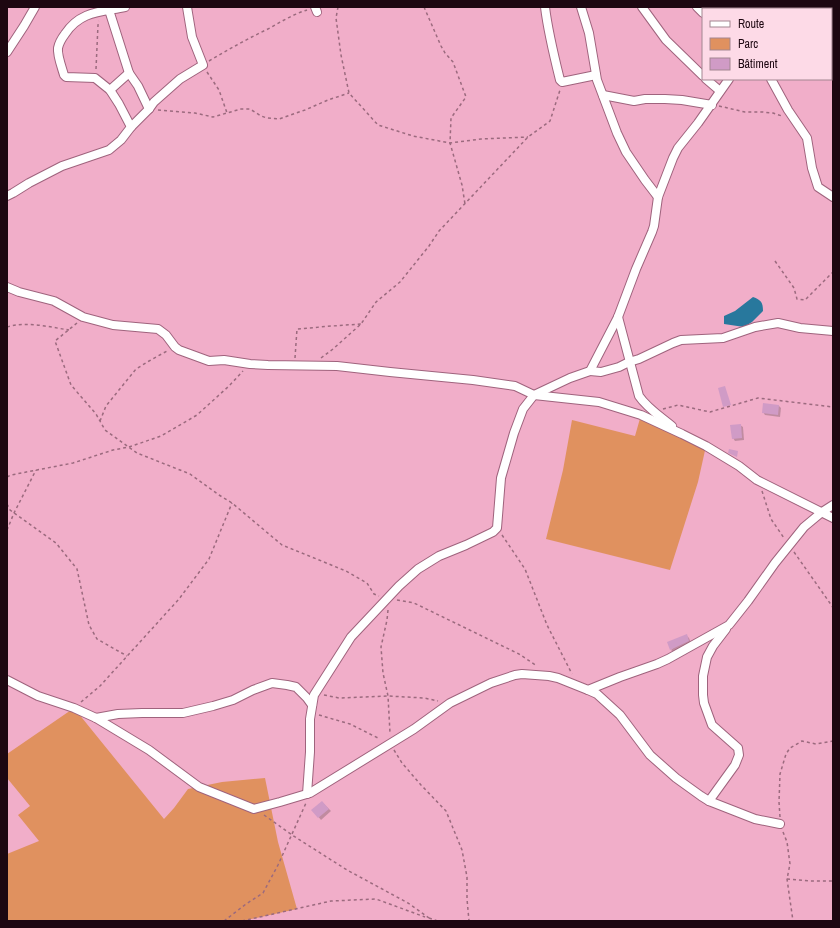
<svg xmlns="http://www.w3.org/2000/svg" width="840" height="928" font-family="'Archivo Narrow',sans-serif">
<rect width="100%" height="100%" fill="#f1aec9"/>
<!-- green -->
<g fill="#e0915f">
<polygon points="641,415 706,446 698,482 670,570 546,539 563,470 572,420 635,436"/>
<polygon points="74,708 164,819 174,808 188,789 222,782 265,778 278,842 297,909 242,921 7,921 7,854 39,841 18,815 30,806 7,778 7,754"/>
</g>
<!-- water -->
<path fill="#28789d" d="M753,297C761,300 763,302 763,311L752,322L744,327L724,324V316L735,311Z"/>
<!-- shadow -->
<g fill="#0003">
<polygon points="779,406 781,408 780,417 765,415 763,412"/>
<polygon points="740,425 743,427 744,440 735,441 733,438"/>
<polygon points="686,635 689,638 691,643 673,652 671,650"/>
<polygon points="322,802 331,811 321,820 313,810"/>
</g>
<!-- building -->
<g fill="#d09bc6">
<polygon points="725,386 731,405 723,407 718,388"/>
<polygon points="763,403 779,405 778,415 762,413"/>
<polygon points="741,424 742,438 732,439 730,425"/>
<polygon points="729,449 738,451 737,457 728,453"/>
<polygon points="687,634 689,641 670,650 667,642"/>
<polygon points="322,801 329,809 318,818 311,810"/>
</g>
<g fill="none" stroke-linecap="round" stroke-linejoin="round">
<defs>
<g id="minor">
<path d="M125,7C101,12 80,11 65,34C62,38 59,43 58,48C57,55 62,68 64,75L66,77L95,78L110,90L119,104L131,127"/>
<polyline points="315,7 317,12"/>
<path d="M545,7C548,32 554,56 560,80L562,82L596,75"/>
<polyline points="581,7 589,33 597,80 617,133 626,152 645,180 658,197"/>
<polyline points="642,7 666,40 703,76"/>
<polyline points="697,7 703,13"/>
<polyline points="109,10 129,73 138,86 149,109"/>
<polyline points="7,52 24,26 35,7"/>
<polyline points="706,79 720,91"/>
<polyline points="771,79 788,110 807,138 812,168 818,187 833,197"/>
<polyline points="110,90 129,73"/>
<polyline points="603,95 634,101 645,99 665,99 682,100 712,105"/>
<polyline points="7,196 13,193 29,183 62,166 109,150 121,140 131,127 149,109 154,102 180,79 203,65 192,37 187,7"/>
<polyline points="7,287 19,292 54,301 83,317 113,325 158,329 166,335 175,347 179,350 209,361 224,360 250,364 268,365 337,366 390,372 473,380 515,386 534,395 599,402 641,415 682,434 706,446 739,466 757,480 833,518"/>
<path d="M618,317L639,396C647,408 661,417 672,426"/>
<polyline points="590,371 601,372 619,367 629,362 639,359 673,343 681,340 723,338 755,327 778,323 800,328 833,331"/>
<polyline points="7,680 38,696 74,708 96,718 149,750 199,787 254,809 280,802 310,793 414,729 450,703 491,683 515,675 522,674 549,676 558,678 588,690 620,677 657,664 668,659 729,625 748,601 775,563 804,527 822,512 833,505"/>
<polyline points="588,690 597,694 620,715 650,755 676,778 701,796 709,801 755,819 780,824"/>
<polyline points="96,718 118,714 142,713 183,713 213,706 233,700 253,690 272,683 287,685 296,687 307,698 312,705"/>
<polyline points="307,794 310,752 310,719 314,695 351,637 399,586 418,569 439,556 466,545 493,532 497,528 501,478 514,433 523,409 534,395 570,378 590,371 618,317 636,269 652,232 654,226 658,197 673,158 678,148 698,123 729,79"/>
<polyline points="709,801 735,765 739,755 738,748 712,725 704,703 703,695 703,676 707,657 713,646 726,629"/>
</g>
</defs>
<!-- minor casing -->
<use href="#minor" stroke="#9f637d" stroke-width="10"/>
<!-- path -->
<g stroke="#9b6a7e" stroke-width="1.5" stroke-dasharray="3 3" stroke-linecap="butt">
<polyline points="338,7 336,18 341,55 349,93 378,125 413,136 450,143 481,139 528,137"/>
<polyline points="424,7 441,46 445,53 453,62 466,97 451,118 450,143 462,185 465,204"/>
<polyline points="831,17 833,15"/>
<path d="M209,61C229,49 249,38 270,28C282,21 294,14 307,10"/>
<polyline points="96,69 98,25 99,21"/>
<polyline points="207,72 219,90 227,113"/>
<polyline points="831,73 833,74"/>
<polyline points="719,106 745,112 762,112 773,113 782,116"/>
<polyline points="158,110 195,113 213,117 241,109 250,109 261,116 267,118 279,119 305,110 328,100 349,93"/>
<polyline points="775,261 794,288 797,299 805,300 833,272"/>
<polyline points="77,323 55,341 71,385 96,414 105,430 137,453 190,474 219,495 232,503 282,545 346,571 367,583 374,594 379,596"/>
<path d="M7,327C27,321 49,327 69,330"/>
<polyline points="295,358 297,329 332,326 361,324"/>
<polyline points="321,358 333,349 361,324 376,302 400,282 429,246 439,231 528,137 550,121 560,90"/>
<polyline points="663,409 678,405 710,412 758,398 833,407"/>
<polyline points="100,421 106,406 136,369 149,361 167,351"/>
<polyline points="7,477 11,475 73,463 113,450 129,447 161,436 197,415 229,386 243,371"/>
<polyline points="762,491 771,519 784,538"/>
<polyline points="7,504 10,510 56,543 77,569 89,625 97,639 127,656"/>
<polyline points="7,530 14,513 36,470"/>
<polyline points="502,535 525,569 547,625 572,674"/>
<polyline points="794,552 832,606 833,608"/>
<polyline points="397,600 414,603 519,654 537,666"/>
<polyline points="388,610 387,620 381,647 383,673 388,696 390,733"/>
<polyline points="324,695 339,698 388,696 424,698 438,701"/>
<polyline points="81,702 100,686 179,599 209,559 232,503"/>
<polyline points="319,715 350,724 380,739"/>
<polyline points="394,750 402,763 421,785 446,811 462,850 467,877 467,899 469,921"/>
<polyline points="264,815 292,835 347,870 408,903 429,918"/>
<polyline points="780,817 779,802 780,774 786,754 790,748 802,741 816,744 833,741"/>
<polyline points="783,832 787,842 790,864 787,879 793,921"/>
<polyline points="787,879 810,881 833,881"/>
<polyline points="429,918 438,921"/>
<polyline points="224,921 246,904 263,893 278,865 306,803"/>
<polyline points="242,921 331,901 376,899 425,917"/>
</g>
<!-- minor -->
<use href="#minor" stroke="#fff" stroke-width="8"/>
</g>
<!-- border -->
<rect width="840" height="928" fill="none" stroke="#1d0711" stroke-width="16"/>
<!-- legend -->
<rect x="702" y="8" width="130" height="72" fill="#fddae7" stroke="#a38691"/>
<rect x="710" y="21" width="20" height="6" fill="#ffffff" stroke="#a38691"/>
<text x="738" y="28" font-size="12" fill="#1d0711">Route</text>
<rect x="710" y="38" width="20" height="12" fill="#e0915f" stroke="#a38691"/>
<text x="738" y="48" font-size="12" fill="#1d0711">Parc</text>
<rect x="710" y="58" width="20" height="12" fill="#d09bc6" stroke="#a38691"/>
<text x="738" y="68" font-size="12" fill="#1d0711">Bâtiment</text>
</svg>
